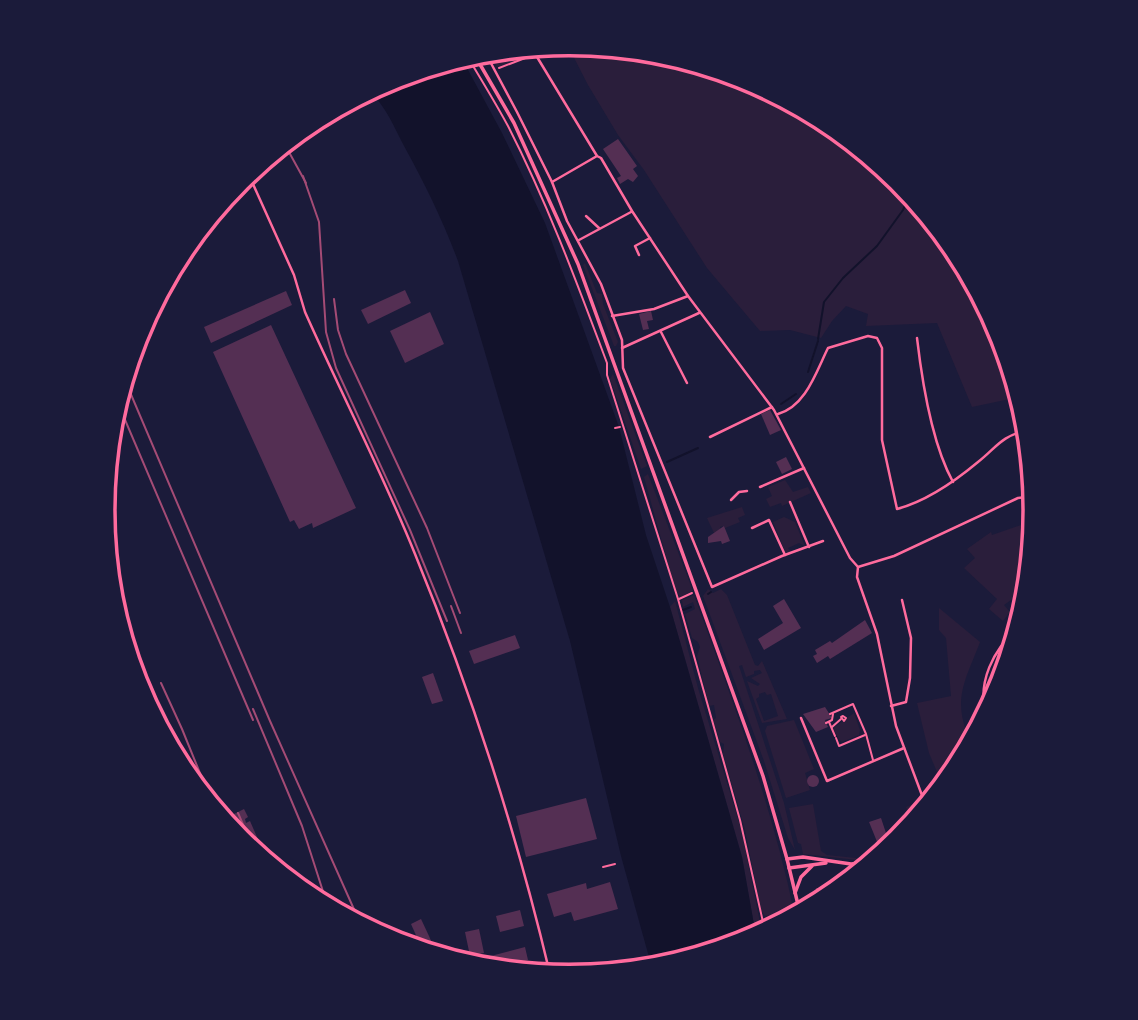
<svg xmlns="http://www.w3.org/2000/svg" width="1138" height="1020" font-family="'IBM Plex Sans',sans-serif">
<rect width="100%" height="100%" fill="#1b1b3a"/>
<!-- green -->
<g fill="#2a1e3b" fill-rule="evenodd">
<polygon points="567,44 660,53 748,79 828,123 899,181 957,251 1000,332 1019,397 972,407 937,323 866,326 868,314 846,306 832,321 821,338 790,330 760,331 707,268 644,170 618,135 588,85"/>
<polygon points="505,50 509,64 497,67 489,52"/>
<polygon points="585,263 597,293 602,294 603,304 618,342 616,346 614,346 583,265"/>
<polygon points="613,374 647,466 641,469 610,379"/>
<polygon points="648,474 693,591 680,597 675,589 644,477"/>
<polygon points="785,480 793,492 808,487 811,493 782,506 781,503 770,507 766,499 772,496 768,487"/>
<polygon points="742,507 745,515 738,518 740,522 725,528 724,526 720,527 721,530 714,533 707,518"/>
<polygon points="784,517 795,522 805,546 799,543 788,548 791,552 786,554 773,522"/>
<polygon points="1033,521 1028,588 1004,605 1010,612 1003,621 989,609 997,599 964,568 975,558 967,549 991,532 992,535"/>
<path d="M708,589L713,593L721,589L727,595L755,665L758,666L762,661L787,719L762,723L747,681L758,686L760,684L751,678L762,673L760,670L754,671V674L746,677L742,665L739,666L784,803L795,850L788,838L764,761L703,596ZM765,692L767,695L771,694L778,716L764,721L756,699L759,697V694Z"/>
<path d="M694,595C732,699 772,805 794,912L765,916L761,910L745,830L723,754L724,744L720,742L713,720L716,718L714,705L709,706L697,656L700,647L698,642L692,638L685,614L695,609L693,602L683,607L682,600Z"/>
<polygon points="675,601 698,688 742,832 762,933 756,936 742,857 670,607"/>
<path d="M939,608L980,642C965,682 951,700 971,742L956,769L943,786L929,753L917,703L951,696L946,638L939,630Z"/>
<polygon points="854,713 860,730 859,735 842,742 839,740 833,728"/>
<polygon points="794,720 814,769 805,773 810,790 786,798 765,731 767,726"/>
<polygon points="920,801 924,809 911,821 906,807"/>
<polygon points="813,804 821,851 827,855 856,858 857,860 803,854 801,844 798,843 789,808"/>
<polygon points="794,915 795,916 766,931 766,922 768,919"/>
</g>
<!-- water -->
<path fill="#12122b" d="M459,58L467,68L502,133L545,223L619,427L646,535L670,607L742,857L756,936L747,941L660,967L652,968L621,856L570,641L458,261C443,221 425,184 404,146C394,127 386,106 369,91L391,79Z"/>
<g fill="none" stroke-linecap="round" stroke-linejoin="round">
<!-- stream -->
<g stroke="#12122b" stroke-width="2">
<polyline points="818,339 824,302 843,278 877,246 903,210 910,194"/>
<polyline points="808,372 818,341"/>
<polyline points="781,404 796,394"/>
<polyline points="667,462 698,448"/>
<polyline points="708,594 711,592"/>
<polyline points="683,610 691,607"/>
</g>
</g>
<!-- building -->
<g fill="#542f53">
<polygon points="618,139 637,166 633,169 638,176 633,182 628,179 620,184 617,178 621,176 603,149"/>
<polygon points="405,290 411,303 368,324 361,310"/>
<polygon points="286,291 292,305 211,343 204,327"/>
<polygon points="651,311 653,320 647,321 649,329 643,330 639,314"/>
<polygon points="430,312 444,344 405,363 390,331"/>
<polygon points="271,325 356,508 313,528 312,523 299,529 294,520 290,522 213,352"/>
<polygon points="770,410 781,430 770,435 761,414"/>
<polygon points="786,457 792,469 782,474 776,462"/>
<polygon points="724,526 730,541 722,544 721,541 708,543 708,537"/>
<polygon points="784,599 801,628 764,650 758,639 783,623 773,606"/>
<polygon points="865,620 872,633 830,659 828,656 817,663 813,656 817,654 815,650 830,641 832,643"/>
<polygon points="515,635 520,648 474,664 469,651"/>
<polygon points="433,673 443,701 432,704 422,677"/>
<polygon points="825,707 832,718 825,720 828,727 816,732 803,714"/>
<circle cx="813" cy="781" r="6"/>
<polygon points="586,798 597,839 526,857 516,816"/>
<polygon points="244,809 248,817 245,819 246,823 250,821 260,844 256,845 254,842 247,846 239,839 226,818"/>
<polygon points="881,818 890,845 880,849 869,822"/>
<polygon points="610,882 618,909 574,921 571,912 554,917 547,894 586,883 587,889"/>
<polygon points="816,888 826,888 826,899 815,905"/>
<polygon points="520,910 524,926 500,932 496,916"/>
<polygon points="421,919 429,936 437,955 423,951 411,924"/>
<polygon points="479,929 484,953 470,956 465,932"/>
<polygon points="525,947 528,960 491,968 487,957"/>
</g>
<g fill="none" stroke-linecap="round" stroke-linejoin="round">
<!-- path -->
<g stroke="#ff6b9d" stroke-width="2">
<path d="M467,56C481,79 495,102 508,126C547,202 577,283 607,363V375L678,599L740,820L765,931"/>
<polyline points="499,68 533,55"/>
<polyline points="615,428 620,427"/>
<polyline points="679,599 692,593"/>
<polyline points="603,867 615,864"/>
</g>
<!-- pedestrian -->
<g stroke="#ff6b9d" stroke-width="2">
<polyline points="830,714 853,704 866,734 873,760"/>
<polygon points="843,716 846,718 844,721 841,717"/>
<polyline points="829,722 835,736"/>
<polyline points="826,723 832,720 833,714"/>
<polyline points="832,727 841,719"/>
<polyline points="836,738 839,746 865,735"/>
</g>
<!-- minor -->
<g stroke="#ff6b9d" stroke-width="2.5">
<polyline points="531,47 597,156 601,158 632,211 688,296 774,410 850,558 858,567 857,577 877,634 896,726 926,806"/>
<polyline points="485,52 517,112 552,182 567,221 601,284 622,340 623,368 712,587 782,556 823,541"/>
<path d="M248,173L294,275L305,312C341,393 382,472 415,554C471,691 516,831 550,974"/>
<polyline points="552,182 597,156"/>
<polyline points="586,216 599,228"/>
<polyline points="579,240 631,212"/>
<polyline points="639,255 635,246 650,238"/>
<polyline points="612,316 654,309 688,296"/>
<polyline points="661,332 687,383"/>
<path d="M917,338C922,381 932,444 953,482"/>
<polyline points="622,348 699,313"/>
<path d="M778,414C806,406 816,372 828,348L868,336L877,338L882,348V440L897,509C927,501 954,482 978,462C998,446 1000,437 1027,430"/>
<polyline points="710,437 772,407"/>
<polyline points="760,487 804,468"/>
<polyline points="731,500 739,492 747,491"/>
<polyline points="790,502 809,547"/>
<polyline points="752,528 769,520 785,555"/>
<polyline points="858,567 894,556 1018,498 1034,496"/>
<polyline points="891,706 906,702 910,678 911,638 902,600"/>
<path d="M986,715C977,682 993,650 1018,628"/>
<polyline points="801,718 827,781 904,748"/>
</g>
<!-- tertiary -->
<g stroke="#ff6b9d" stroke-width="3.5">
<polyline points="787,859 803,857 851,864 872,862"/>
<polyline points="789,868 826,863"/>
<polyline points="795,893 801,877 812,866"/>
</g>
<!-- secondary -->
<polyline stroke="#ff6b9d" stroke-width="3.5" points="474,54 514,123 578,264 763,776 787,859 800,913"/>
<!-- rail -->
<g stroke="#a44b75" stroke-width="2">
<polyline points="284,143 306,183"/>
<polyline points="303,176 319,222 326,332 336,368 410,530 447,621"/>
<polyline points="334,299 338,330 346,354 427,528 460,613"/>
<polyline points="124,378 270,721 361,925"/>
<polyline points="117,401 253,720"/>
<polyline points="451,606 461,633"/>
<polyline points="139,661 193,783"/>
<polyline points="161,683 182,729 215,810"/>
<polyline points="253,709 302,826 328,907"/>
<polyline points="216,799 229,828"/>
<polyline points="238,813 255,852"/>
</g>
</g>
<!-- crop -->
<path d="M0 0H1138V1020H0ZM115 510a454 454 0 1 1 908 0a454 454 0 1 1-908 0Z" fill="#1b1b3a" fill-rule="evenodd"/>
<path fill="none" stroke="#ff6b9d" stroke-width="3.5" d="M115 510a454 454 0 1 1 908 0a454 454 0 1 1-908 0Z"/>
</svg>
